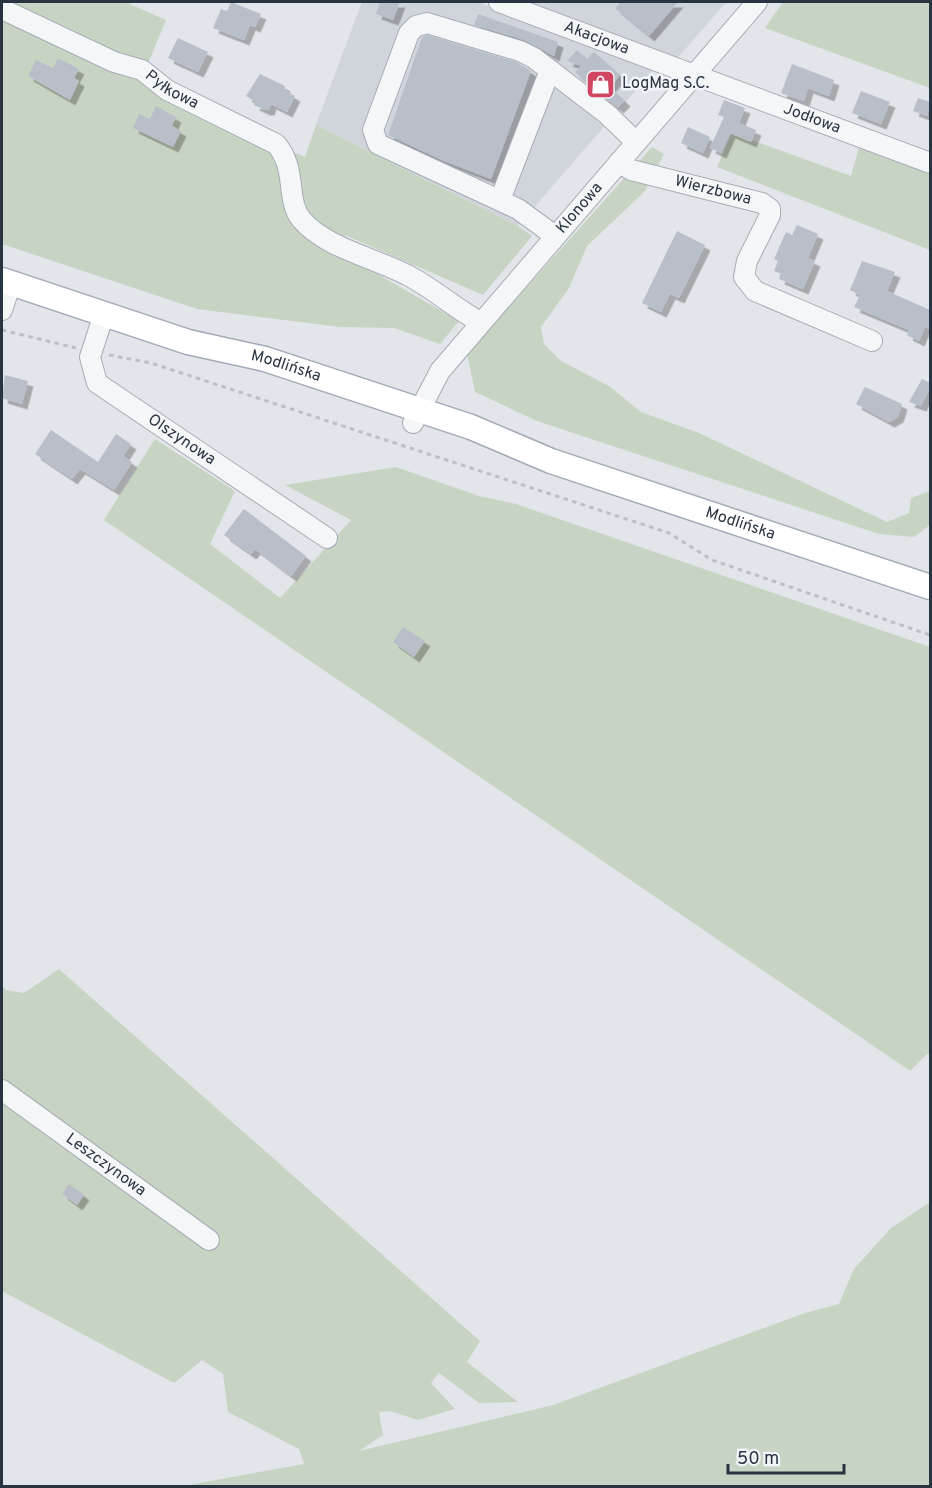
<svg xmlns="http://www.w3.org/2000/svg" width="932" height="1488" font-family="Overpass,sans-serif">
<defs>
<filter id="shadow"><feDropShadow dx="5.5" dy="5.5" stdDeviation="0" flood-color="#0004"/></filter>
</defs>
<rect width="100%" height="100%" fill="#e2e5ea"/>
<!-- built -->
<g fill="#d0d5dc">
<polygon points="362,2 478,2 655,68 518,226 316,125"/>
<polygon points="517,2 726,2 675,61"/>
</g>
<!-- green -->
<g fill="#c8d4c3">
<polygon points="2,2 125,2 166,20 140,83 305,157 316,125 518,226 532,236 483,295 347,236 305,232 459,321 440,344 394,328 340,327 197,309 2,244"/>
<polygon points="783,2 930,2 930,88 765,28"/>
<polygon points="732,133 851,176 860,144 930,171 930,250 717,167"/>
<polygon points="652,147 664,154 645,191 587,246 569,288 541,327 544,344 561,361 609,386 641,412 699,433 887,522 909,513 911,498 930,491 930,525 914,537 879,534 537,421 475,392 467,354"/>
<polygon points="155,439 235,491 210,544 280,598 351,520 285,485 396,467 479,496 516,504 930,647 930,1055 927,1054 910,1071 104,520"/>
<polygon points="59,969 480,1341 467,1362 518,1402 479,1403 439,1373 431,1383 455,1409 418,1420 390,1411 379,1412 383,1435 359,1451 553,1405 805,1313 839,1304 854,1269 891,1228 930,1202 930,1486 183,1486 304,1464 299,1449 228,1412 223,1374 202,1360 174,1383 2,1291 2,986 6,990 24,993"/>
</g>
<!-- building -->
<g fill="#b9bfc8" filter="url(#shadow)">
<polygon points="231,2 261,14 255,27 250,25 244,40 213,28 221,9 227,11"/>
<polygon points="380,2 400,2 393,20 376,14"/>
<polygon points="621,2 678,2 649,36 615,8"/>
<polygon points="478,14 558,42 554,56 524,40 474,25"/>
<polygon points="427,35 516,62 531,71 491,179 442,160 388,135 422,37"/>
<polygon points="178,38 208,52 198,72 168,58"/>
<polygon points="577,50 587,59 594,52 620,75 610,87 625,101 618,108 575,72 581,66 567,61"/>
<polygon points="58,58 79,69 74,78 79,81 70,100 28,76 36,60 53,68"/>
<polygon points="792,64 834,80 829,96 808,88 804,101 781,93"/>
<polygon points="260,74 285,86 284,90 295,96 287,112 271,104 269,110 265,110 254,105 256,102 246,96"/>
<polygon points="861,91 890,102 881,124 852,113"/>
<polygon points="918,98 930,102 927,116 913,111"/>
<polygon points="724,100 745,108 739,123 756,130 751,142 730,133 721,153 710,148 724,117 718,115"/>
<polygon points="156,106 176,117 172,126 181,131 173,147 133,128 139,114 150,119"/>
<polygon points="688,127 710,137 703,153 681,143"/>
<polygon points="797,225 818,234 808,258 815,261 803,289 779,279 781,274 774,271 778,261 774,259 786,232 792,235"/>
<polygon points="677,231 705,245 679,298 670,294 661,312 642,303"/>
<polygon points="862,261 895,272 887,291 930,310 930,329 925,327 919,341 907,335 909,330 854,307 860,295 850,290"/>
<polygon points="5,375 28,381 22,404 2,398"/>
<polygon points="922,379 930,383 930,388 921,406 909,402"/>
<polygon points="865,387 902,404 898,417 889,422 856,404"/>
<polygon points="51,430 98,462 116,434 131,444 123,456 132,462 114,490 80,469 72,479 35,454"/>
<polygon points="244,509 306,556 291,576 255,549 251,554 224,535"/>
<polygon points="403,627 425,641 414,657 393,642"/>
<polygon points="69,1184 84,1195 77,1205 62,1194"/>
</g>
<g fill="none" stroke-linecap="round" stroke-linejoin="round">
<defs>
<g id="minor">
<path id="s1" d="M499,2L930,163"/>
<path id="s2" d="M2,9L114,62L142,70L167,90L276,144C298,169 285,201 302,220C325,248 379,259 411,277C435,290 456,309 480,322"/>
<path id="s3" d="M619,162L631,170L762,203L770,209V215L747,261L744,277L755,291L872,341"/>
<polyline points="500,200 550,70"/>
<polyline points="555,236 518,209 378,144 373,130 409,33 416,26 427,23 520,51 534,58 607,114 636,142"/>
<polyline points="2,310 11,283"/>
<path id="s4" d="M104,314L90,357L97,383L327,538"/>
<path id="s5" d="M413,423L440,371L757,2"/>
<path id="s6" d="M2,1090L209,1240"/>
</g>
<g id="major">
<path id="s7" d="M2,280L188,342L265,359L471,427L551,461L930,587"/>
</g>
</defs>
<!-- minor casing -->
<use href="#minor" stroke="#a7acb5" stroke-width="22"/>
<!-- major casing -->
<use href="#major" stroke="#a1aab6" stroke-width="27"/>
<!-- path -->
<g stroke="#bbc0c5" stroke-width="3" stroke-dasharray="4.5 4.5" stroke-linecap="butt">
<polyline points="2,330 76,348"/>
<polyline points="109,355 151,363 669,533 712,560 930,635"/>
</g>
<!-- minor -->
<use href="#minor" stroke="#f4f6f8" stroke-width="20"/>
<!-- major -->
<use href="#major" stroke="#fff" stroke-width="24"/>
</g>
<!-- icons -->
<defs>
<symbol id="shop-square" viewBox="-11 -11 22 22"><rect x="-9" y="-9" width="18" height="18" rx="4" fill="#d04561" stroke="#f1f4f8"/><path d="M-5-2.5h2.3a2.7 3.5 0 0 1 5.4 0H5L5.5 6h-11ZM-1.5-2.5h3a1.5 2.3 0 0 0-3 0Z" fill="#fff"/></symbol>
</defs>
<g fill-rule="evenodd">
<use href="#shop-square" x="584" y="68" width="33" height="33"/>
</g>
<g text-anchor="middle" dominant-baseline="central" stroke-width="5" stroke-linejoin="round" paint-order="stroke">
<!-- street labels -->
<g font-size="16" fill="#293443" stroke="#f1f4f8">
<text stroke="none"><textPath href="#s1" startOffset="104">Akacjowa</textPath></text>
<text stroke="none"><textPath href="#s2" startOffset="189">Pyłkowa</textPath></text>
<text stroke="none"><textPath href="#s1" startOffset="334">Jodłowa</textPath></text>
<text stroke="none"><textPath href="#s3" startOffset="99">Wierzbowa</textPath></text>
<text stroke="none"><textPath href="#s5" startOffset="273">Klonowa</textPath></text>
<text stroke="none"><textPath href="#s7" startOffset="297">Modlińska</textPath></text>
<text stroke="none"><textPath href="#s4" startOffset="174">Olszynowa</textPath></text>
<text stroke="none"><textPath href="#s7" startOffset="778">Modlińska</textPath></text>
<text stroke="none"><textPath href="#s6" startOffset="128">Leszczynowa</textPath></text>
</g>
<!-- poi labels -->
<g font-size="16" fill="#293443" stroke="#f1f4f8" text-anchor="start">
<text x="622" y="84">LogMag S.C.</text>
</g>
</g>
<!-- border -->
<rect width="932" height="1488" fill="none" stroke="#293443" stroke-width="6"/>
<!-- scale -->
<path d="M728 1464v9h116v-9" fill="none" stroke="#293443" stroke-width="3"/>
<text x="737" y="1464" font-size="18" fill="#293443" stroke="#f1f4f8" stroke-width="4.5" paint-order="stroke">50 m</text>
</svg>
